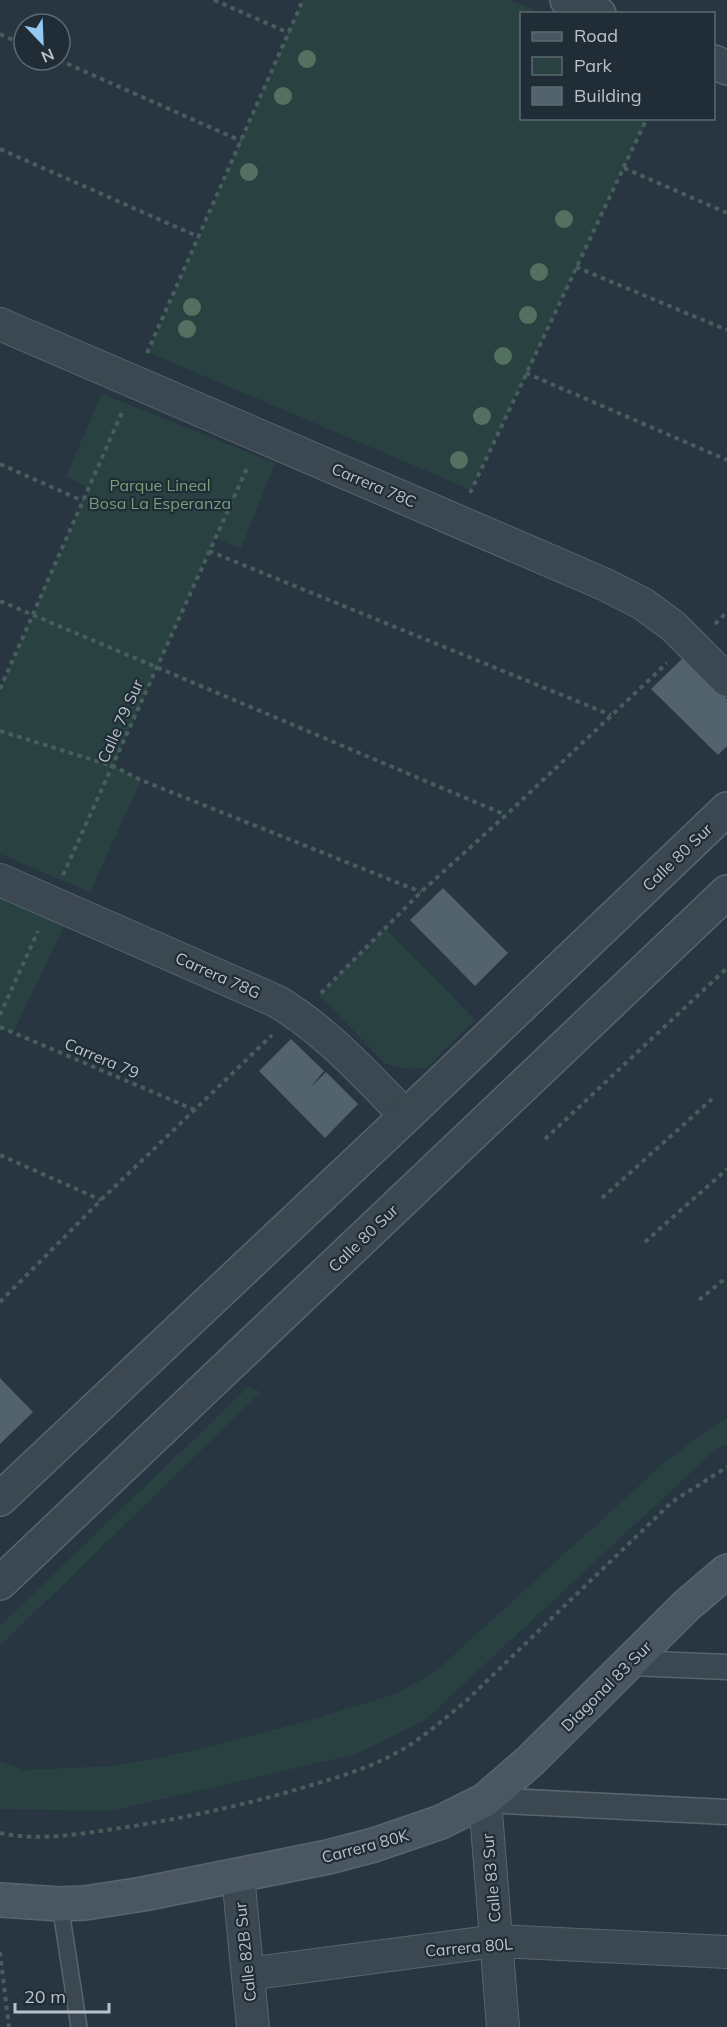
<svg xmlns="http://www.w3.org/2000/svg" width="727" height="2027" font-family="Mulish,sans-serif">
<rect width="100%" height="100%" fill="#273641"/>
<!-- green -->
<g fill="#294241">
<polygon points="303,0 510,0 541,13 522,14 522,118 647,119 471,490 148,352"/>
<polygon points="102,394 275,463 241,549 215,538 113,766 141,780 90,892 0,854 0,689 89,488 66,476"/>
<polygon points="0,897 65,924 13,1033 0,1027"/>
<polygon points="386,929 475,1020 426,1068 408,1069 386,1064 319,995"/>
<polygon points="248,1387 261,1392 0,1646 0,1626"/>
<polygon points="727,1419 727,1444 717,1448 424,1721 356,1754 111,1811 0,1809 0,1761 24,1770 114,1766 194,1751 314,1719 395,1694 435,1672 665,1462 718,1423"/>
</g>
<!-- building -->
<g fill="#52636d">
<polygon points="684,657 727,699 727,746 718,755 651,689"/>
<polygon points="443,888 508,953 475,986 410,920"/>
<polygon points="291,1039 324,1071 310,1088 326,1072 358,1104 325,1138 259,1071"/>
<polygon points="0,1378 33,1412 0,1444"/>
</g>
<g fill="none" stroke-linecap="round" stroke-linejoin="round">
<defs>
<polyline id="service" points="60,1904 79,2027"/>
<g id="pedestrian">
<polyline points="629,1663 727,1667"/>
<polyline points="485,1800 727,1812"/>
</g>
<g id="minor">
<polyline points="0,324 606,585 643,604 673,626 727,680"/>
<path d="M0,880L276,1001C327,1031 365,1075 406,1116"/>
<polyline points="485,1800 503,2027"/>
<polyline points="238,1876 253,2027"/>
<polyline points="248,1974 496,1941 727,1952"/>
</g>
<g id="tertiary">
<polyline points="567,0 599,14"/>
<polyline points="714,62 727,68"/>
<polyline points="0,1499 406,1116 727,809"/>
<polyline points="0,1583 727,892"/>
</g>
<polyline id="secondary" points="0,1900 60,1904 85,1903 143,1894 328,1857 374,1845 441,1822 485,1800 530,1761 686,1606 727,1571"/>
</defs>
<!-- service casing -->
<use href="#service" stroke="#59656e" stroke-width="18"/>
<!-- pedestrian casing -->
<use href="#pedestrian" stroke="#59656e" stroke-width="27"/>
<!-- minor casing -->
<use href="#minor" stroke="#59656e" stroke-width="34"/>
<!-- tertiary casing -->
<use href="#tertiary" stroke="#59656e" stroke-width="36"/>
<!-- secondary casing -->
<use href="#secondary" stroke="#59656e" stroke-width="36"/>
<!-- path -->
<g stroke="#475e5d" stroke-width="4" stroke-dasharray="4.5 4.5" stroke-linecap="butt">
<polyline points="214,0 289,33"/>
<polyline points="0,34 24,45"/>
<polyline points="59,60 241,141"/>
<polyline points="0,149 199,237"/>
<polyline points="624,168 727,213"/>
<polyline points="576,267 727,330"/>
<polyline points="147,353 303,0"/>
<polyline points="526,373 727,460"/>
<polyline points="0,464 83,501"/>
<polyline points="470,493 647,118"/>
<polyline points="209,551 611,715"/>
<polyline points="0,601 506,815"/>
<polyline points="715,624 727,612"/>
<polyline points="0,689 123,410"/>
<polyline points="0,731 113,766 141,780 421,892"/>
<polyline points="63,875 248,466"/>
<polyline points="321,993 421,892 506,815 667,663"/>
<polyline points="0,1015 38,931"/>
<polyline points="0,1027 195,1110"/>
<polyline points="545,1139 727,968"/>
<polyline points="0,1155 101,1200"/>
<polyline points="602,1198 712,1099"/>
<polyline points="645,1242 727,1169"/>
<polyline points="699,1300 727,1277"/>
<polyline points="0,1302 101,1200 272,1035"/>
<path d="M0,1833C41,1842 86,1833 127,1827C191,1817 253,1803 315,1784C342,1776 371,1767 396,1753C422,1739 443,1720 466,1701L672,1502L727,1467"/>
<polyline points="0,1952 9,2027"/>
</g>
<!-- service -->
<use href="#service" stroke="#3b4851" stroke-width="15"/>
<!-- pedestrian -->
<use href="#pedestrian" stroke="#3b4851" stroke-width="24"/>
<!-- minor -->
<use href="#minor" stroke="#3b4851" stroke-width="32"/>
<!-- tertiary -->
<use href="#tertiary" stroke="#3b4851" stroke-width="33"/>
<!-- secondary -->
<use href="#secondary" stroke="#4a5763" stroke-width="33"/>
</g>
<!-- trees -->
<g fill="#537060">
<circle cx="307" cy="59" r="9"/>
<circle cx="283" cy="96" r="9"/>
<circle cx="249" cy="172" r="9"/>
<circle cx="564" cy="219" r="9"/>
<circle cx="539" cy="272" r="9"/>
<circle cx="192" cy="307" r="9"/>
<circle cx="528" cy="315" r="9"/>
<circle cx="187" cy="329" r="9"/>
<circle cx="503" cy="356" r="9"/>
<circle cx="482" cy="416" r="9"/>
<circle cx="459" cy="460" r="9"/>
</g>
<g text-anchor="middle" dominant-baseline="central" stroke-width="4.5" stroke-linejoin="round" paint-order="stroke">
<!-- park labels -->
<g font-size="16" fill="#77a07a" stroke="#202d36">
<text x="160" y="485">Parque Lineal<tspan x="160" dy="18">Bosa La Esperanza</tspan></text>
</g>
<!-- street labels -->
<g font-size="16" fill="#b8c2cb" stroke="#202d36">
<text transform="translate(374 485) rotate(23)">Carrera 78C</text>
<text transform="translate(120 721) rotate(-66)">Calle 79 Sur</text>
<text transform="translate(677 857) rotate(-44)">Calle 80 Sur</text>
<text transform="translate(218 975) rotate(24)">Carrera 78G</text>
<text transform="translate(102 1058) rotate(23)">Carrera 79</text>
<text transform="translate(363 1238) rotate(-44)">Calle 80 Sur</text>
<text transform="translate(606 1686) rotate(-45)">Diagonal 83 Sur</text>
<text transform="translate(365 1846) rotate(-15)">Carrera 80K</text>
<text transform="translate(491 1878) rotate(-95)">Calle 83 Sur</text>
<text transform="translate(469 1947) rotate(-5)">Carrera 80L</text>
<text transform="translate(245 1952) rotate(-96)">Calle 82B Sur</text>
</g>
</g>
<!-- legend -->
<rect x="520" y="12" width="195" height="108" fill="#202d36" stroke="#5d6972" stroke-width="1.5"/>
<rect x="532" y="32" width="30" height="9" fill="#4a5763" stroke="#5d6972" stroke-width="1.5"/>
<text x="574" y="42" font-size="18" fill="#b8c2cb">Road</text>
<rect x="532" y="57" width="30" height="18" fill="#294241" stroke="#5d6972" stroke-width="1.5"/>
<text x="574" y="72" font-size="18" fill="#b8c2cb">Park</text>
<rect x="532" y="87" width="30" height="18" fill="#52636d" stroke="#5d6972" stroke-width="1.5"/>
<text x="574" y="102" font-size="18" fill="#b8c2cb">Building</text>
<!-- north arrow -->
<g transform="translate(42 42) rotate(157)"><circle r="28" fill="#202d36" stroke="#5d6972" stroke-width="1.5"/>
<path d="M0-4.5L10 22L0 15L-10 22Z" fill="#94c9f4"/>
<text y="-9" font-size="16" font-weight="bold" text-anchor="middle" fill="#b8c2cb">N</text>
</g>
<!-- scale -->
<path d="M15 2003v9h94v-9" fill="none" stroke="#b8c2cb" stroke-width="3"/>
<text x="24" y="2003" font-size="18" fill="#b8c2cb" stroke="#202d36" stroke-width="4.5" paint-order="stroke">20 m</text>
</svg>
